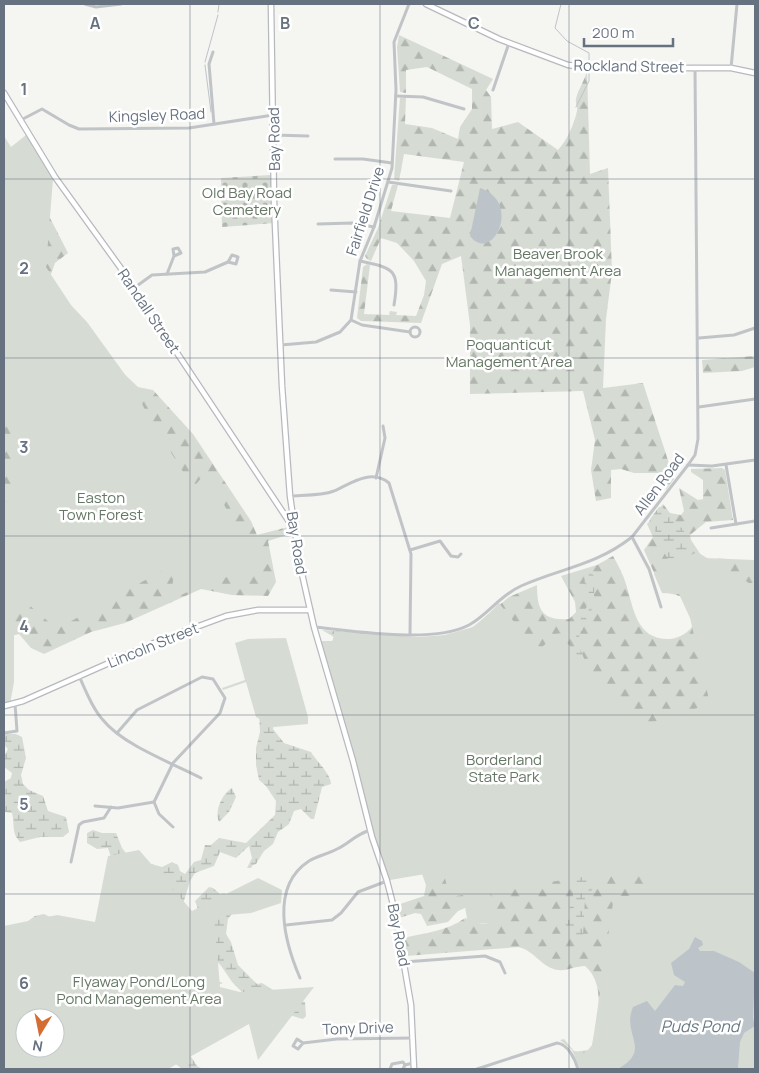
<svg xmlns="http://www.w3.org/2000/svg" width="759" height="1073" font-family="Manrope,sans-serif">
<defs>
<pattern id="forest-firs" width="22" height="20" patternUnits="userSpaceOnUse" patternTransform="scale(1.25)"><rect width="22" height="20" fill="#d6dcd3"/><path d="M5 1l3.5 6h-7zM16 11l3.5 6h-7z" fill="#b1b7b0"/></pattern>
<pattern id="wetland-marsh" width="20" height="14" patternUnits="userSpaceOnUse" patternTransform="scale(1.25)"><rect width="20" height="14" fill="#d6dcd3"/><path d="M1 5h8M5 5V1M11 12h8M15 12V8" fill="none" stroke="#b1b7b0"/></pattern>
<pattern id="cemetery-stones" width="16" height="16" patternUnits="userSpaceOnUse" patternTransform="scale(1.25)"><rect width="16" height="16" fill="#d6dcd3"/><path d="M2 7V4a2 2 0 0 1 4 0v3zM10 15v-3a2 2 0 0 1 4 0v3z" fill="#b1b7b0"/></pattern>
</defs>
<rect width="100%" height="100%" fill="#f5f5f2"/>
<!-- forest -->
<g fill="url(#forest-firs)">
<path d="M399,35L493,79L486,90L491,97L492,129L518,122L558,150C567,140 574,125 577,111C578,107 575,104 576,99C578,89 585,81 587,70L590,174L608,168L612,272L606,319L603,388L643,383L674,479L666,490L664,473H634L621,469L611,470V498L596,501L591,470L595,440L583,391L470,394V325L461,256L442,264L421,323L361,321L357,318L363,267L367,264L370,265L364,314L389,315L390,311L397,312L396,315L416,316L424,295L426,281L414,261L397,243L381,238L371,261L367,259L365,256L378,228L392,185H398L391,211L450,218L464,162L404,154L399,181L394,179L400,98L406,97L405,124L432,128L458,139L460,127L472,109V89L427,67L406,70V93L400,92L397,47Z"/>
<polygon points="4,145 44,206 68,253 55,263 49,280 120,370 138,387 153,390 193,434 251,521 257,535 288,527 290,534 268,541 276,582 268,596 232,595 201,589 125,623 91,632 44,654 31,648 19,634 7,637 4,652"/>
<polygon points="755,356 755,367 742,371 703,373 702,360"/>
<path d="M722,468L725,470L733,520L706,522L690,535L691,540L703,558L755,560V894L629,1062L574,1052L588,1050L592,1045C597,1019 607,985 585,966C576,966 567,971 558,970C542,968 534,950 518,947L406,956L403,938C425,933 447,931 465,918L482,924L489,923L492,917V907L490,904L472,905L458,911L448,922L427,926L421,914L415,913L399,918L397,905L424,896L426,885L422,874L371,826L356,762L320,641H332L334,637L322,630L417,637L445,635L473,627L509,597L537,585C537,610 542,621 569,619L576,612L575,602L561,576L597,565L613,556C618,565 623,574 626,584C634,609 636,640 670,639C680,638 690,632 694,623L683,597L662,591L644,550L653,537L647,524L663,504L670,513L681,515L684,511L679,488L698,500L703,499V480L691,472V469Z"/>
</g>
<!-- wetland -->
<g fill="url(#wetland-marsh)">
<path d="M659,507H662L673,518L674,524C690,527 688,550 688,563L676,565L667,558L650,519Z"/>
<polygon points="588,569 594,576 595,581 593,607 577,641 585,661 583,666 577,660 573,636 587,606 584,573"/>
<path d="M259,713L274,721L273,729L284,743L311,752C317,762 331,774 331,784L322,787L314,819H311L301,809L294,811L289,824L278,832L273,844L264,851L256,864L253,865L251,868H247L252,858L249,846L236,858L220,852L214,866L195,873L190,881L180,914L199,912L195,901L209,887L213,888L220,894L225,893L234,911L228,919L226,934L231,942L238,965L257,984L262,983L278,993L305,1002L306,1016L303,1019C294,1017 256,1003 249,998C244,995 239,989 235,985C226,976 223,964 212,958L213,979L223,983L217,985L190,1055L197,1066L203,1069H182L4,927L21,926L35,916L44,914L58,921L95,923L112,860L108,848L97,849L87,843V833L93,830L102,833H116L122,848L130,858L162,867L172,862L178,865L180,871L185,874L194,862L201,860L205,845H211L219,838L246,843L275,815L276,801L266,786L259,780L256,765V748L260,732Z"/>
<path d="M4,734H16L22,737L26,758L21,775L23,784L29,790L43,796L48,811L66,817L69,832L63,837H40L20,842C11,833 15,824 12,813L4,812V782L11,778L12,773L4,767V756L8,749L4,745Z"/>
<path d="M232,788L236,797L229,812L219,822C214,811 222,794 232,788Z"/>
<polygon points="596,872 592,890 585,898 583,936 576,941 570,938 569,930 562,919 569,910 578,876 580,873"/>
</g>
<!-- cemetery -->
<polygon fill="url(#cemetery-stones)" points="271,175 274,223 222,227 221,178"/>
<!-- green -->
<g fill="#d6dcd3" fill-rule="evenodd">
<polygon points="26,135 53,179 46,267 71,305 87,322 134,387 146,412 193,488 207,471 242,540 291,528 292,533 261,541 264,566 217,580 216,578 173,599 171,593 176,563 57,629 29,605 14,607 14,682 10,704 4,704 4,502 15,502 15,412 4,411 4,136 11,147"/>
<path d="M697,552L749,583H755V1069H580L572,1050L560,1040L564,1039L574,1051L591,1054L614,896H643L646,874L586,873L583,877L490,891L494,923L468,924L463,895L450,897L443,871L390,880L374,835L353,751L320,641H333L334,631C375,634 436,646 473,627C482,622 491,611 499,603L537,651L559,633L637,727L710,704L690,618L679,594L662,593L654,574Z"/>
<polygon points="286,638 308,717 308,724 274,727 256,717 246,682 223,690 222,688 245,680 235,643 248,639"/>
<path d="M139,850L192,911L258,878L282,890L281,903L251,913L214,916L220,987L240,992L314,987L258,1060L249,1024L168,1069H4V926L57,915L95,922L108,856ZM25,1018H55V1048H25Z"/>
</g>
<!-- water -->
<g fill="#bdc4c9">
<path d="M480,188C523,202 492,265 470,236Z"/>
<path d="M695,937L702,941L703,945L698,948L700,951H714L739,962L755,973L753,1018L755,1026L744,1033L740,1042L738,1068L618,1069C653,1049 621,1035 633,1007L647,1001L655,1011L675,985L683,986L685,982L674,975L671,963L689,949Z"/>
</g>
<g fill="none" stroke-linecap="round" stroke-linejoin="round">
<!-- stream -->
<g stroke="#bdc4c9" stroke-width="1">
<polyline points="561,4 555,28 567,41 589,53 589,64"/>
<polyline points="218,12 219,4"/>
<polyline points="205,62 218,15"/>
<polyline points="205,65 211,112"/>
<polyline points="576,107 589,81 589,72"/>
</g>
<defs>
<g id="secondary">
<polyline points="271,4 274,201 282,386 290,496 300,565 314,627 353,761 372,837 387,881 395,912 411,1005 414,1069"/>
<polyline points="426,4 499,39 568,65 594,68 731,68 755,73"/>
<polyline points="4,93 55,177 120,267 294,529"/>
<polyline points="4,706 23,701 161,640 226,616 258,610 310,610"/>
</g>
</defs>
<!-- secondary casing -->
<use href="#secondary" stroke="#b6b9be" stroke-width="7"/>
<!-- street -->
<g stroke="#c1c4c7" stroke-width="3">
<polyline points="85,4 96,7 121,4"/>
<polyline points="213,52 209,64 214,124"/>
<polyline points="731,68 737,4"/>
<polyline points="493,90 509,43"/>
<polyline points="396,96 423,97 464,109"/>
<polyline points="21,120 42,109 69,125 79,129 189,128 273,115"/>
<polyline points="273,135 308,136"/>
<polyline points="335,159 363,159 392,163"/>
<polyline points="388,182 451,191"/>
<polyline points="318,224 352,223 374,227"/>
<path d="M360,261C393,268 400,269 394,305"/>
<polyline points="167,274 174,256 181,253 178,248 173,249 174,256"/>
<polyline points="134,288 152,275 205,272 228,262 236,264 238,257 232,255 228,262"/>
<polyline points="331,290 356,292"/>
<polyline points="351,320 362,325 410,332"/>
<circle cx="415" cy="332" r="5"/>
<polyline points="699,338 734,335 755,328"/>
<polyline points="281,345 316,342 340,332 351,320 360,261 374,227 392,168 396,90 394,42 409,4"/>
<polyline points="699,407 755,399"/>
<polyline points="688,465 712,466 755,460"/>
<polyline points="726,465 736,524"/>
<polyline points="376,478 385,438 383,426"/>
<path d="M290,496C303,495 321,496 334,491C350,484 371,468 389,483L411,554L410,634"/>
<polyline points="711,528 755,521"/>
<polyline points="632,537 649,569 661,607"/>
<polyline points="410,550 440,541 451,556 458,557 461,554"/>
<path d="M314,627C355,631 433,644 469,625C488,615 499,596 521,586C561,568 595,566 632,537L688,465L695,455L698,439L695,68"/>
<path d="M79,676C86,691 92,708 103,720C123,745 172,763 201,778"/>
<polyline points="4,733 17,731 15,704"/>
<polyline points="117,733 137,710 202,677 213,679 225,698 220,713 173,763 154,802 159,814 173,827"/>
<polyline points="95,806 118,808 154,802"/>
<polyline points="71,862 79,825 83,822 104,818 111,807"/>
<polyline points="286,925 332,920 341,913 358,892 387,881"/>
<polyline points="404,962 485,956 500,962 505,973"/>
<path d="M300,978C285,943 269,887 309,861C317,856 328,854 337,849C350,843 353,836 370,830"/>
<polyline points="303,1043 298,1049 293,1046 297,1039 303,1043 337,1039 413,1038"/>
<polyline points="390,1069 392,1064 403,1062 405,1065"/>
<polyline points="403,1069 405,1065 413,1063"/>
<path d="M477,1069L557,1043C568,1044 575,1059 578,1069"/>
</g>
<!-- secondary -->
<use href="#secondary" stroke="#fff" stroke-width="4.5"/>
</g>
<!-- grid -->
<path fill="none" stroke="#677280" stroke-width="1" stroke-opacity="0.55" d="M190,4V1069M380,4V1069M569,4V1069M4,179H755M4,358H755M4,536H755M4,715H755M4,894H755"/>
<g text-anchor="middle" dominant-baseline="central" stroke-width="5" stroke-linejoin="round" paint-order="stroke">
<!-- street labels -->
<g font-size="15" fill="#677280" stroke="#fff">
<text transform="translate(629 66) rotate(1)">Rockland Street</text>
<text transform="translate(157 115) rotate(-2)">Kingsley Road</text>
<text transform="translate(274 139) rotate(-91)">Bay Road</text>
<text transform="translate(365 211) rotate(-72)">Fairfield Drive</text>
<text transform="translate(149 311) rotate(56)">Randall Street</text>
<text transform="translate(659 484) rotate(-53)">Allen Road</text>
<text transform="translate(297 543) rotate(81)">Bay Road</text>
<text transform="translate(153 645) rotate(-22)">Lincoln Street</text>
<text transform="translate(399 935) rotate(79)">Bay Road</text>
<text transform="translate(358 1028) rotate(-2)">Tony Drive</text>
</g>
<!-- park labels -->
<g font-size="15" fill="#667865" stroke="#fff">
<text x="247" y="192">Old Bay Road<tspan x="247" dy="17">Cemetery</tspan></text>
<text x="558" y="253">Beaver Brook<tspan x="558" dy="17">Management Area</tspan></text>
<text x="509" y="344">Poquanticut<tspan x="509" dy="17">Management Area</tspan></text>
<text x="101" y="497">Easton<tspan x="101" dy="17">Town Forest</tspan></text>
<text x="504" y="759">Borderland<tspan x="504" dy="17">State Park</tspan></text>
<text x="139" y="981">Flyaway Pond/Long<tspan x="139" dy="17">Pond Management Area</tspan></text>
</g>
<!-- water labels -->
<g font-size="16" font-style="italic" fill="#687984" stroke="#fff">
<text x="700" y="1026">Puds Pond</text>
</g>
</g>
<g font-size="16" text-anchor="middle" font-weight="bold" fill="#677280" stroke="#fff" stroke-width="5" stroke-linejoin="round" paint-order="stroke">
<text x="95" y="29">A</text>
<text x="285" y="29">B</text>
<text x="474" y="29">C</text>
<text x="24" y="95">1</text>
<text x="24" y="274">2</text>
<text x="24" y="453">3</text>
<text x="24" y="632">4</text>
<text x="24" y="810">5</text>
<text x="24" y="989">6</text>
</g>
<!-- border -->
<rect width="759" height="1073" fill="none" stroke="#677280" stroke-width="10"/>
<!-- north arrow -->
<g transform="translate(40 1033) rotate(190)"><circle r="24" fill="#ffffff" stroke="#c2c7cc"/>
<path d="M0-4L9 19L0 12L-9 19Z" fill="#d46d33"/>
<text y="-8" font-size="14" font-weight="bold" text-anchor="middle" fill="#677280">N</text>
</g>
<!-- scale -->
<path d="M584 38v8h89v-8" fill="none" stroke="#677280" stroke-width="2.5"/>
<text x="592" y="38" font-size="15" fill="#677280" stroke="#ffffff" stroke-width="4" paint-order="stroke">200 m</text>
</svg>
